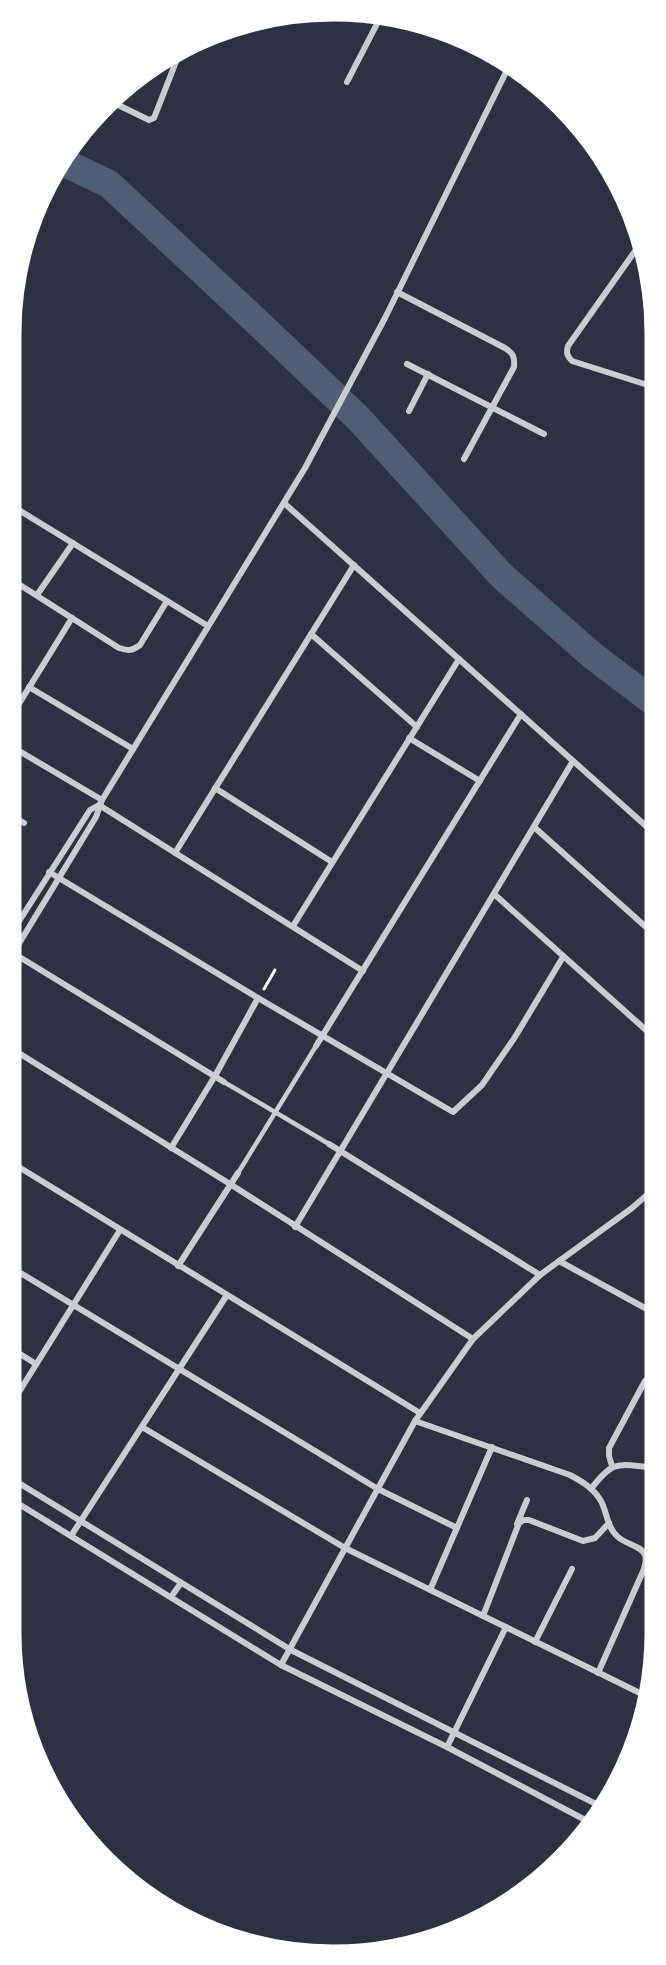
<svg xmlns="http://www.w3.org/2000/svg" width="666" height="1965" font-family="'Sofia Sans Condensed',sans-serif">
<rect width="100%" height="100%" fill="#2d3142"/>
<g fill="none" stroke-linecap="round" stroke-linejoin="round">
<!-- river -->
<polyline stroke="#4f5d75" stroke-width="28" points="63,162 109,184 254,319 358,418 502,576 593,656 655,703"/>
<!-- path -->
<polyline stroke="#fff" stroke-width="3" points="264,989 275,970"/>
<!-- service -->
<g stroke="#caccd0" stroke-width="4.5">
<polyline points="224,1082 329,1144"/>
<polyline points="238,1173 316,1046"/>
</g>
<!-- minor -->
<g stroke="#caccd0" stroke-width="6">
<polyline points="347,82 380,18"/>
<polyline points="114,103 149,120 154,118 181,49"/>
<path d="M640,244L568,346C566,353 567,356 572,361L654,387"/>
<path d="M397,292L505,348C513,353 515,357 514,367L464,459"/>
<polyline points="407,364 544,434"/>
<polyline points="409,411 428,374"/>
<polyline points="284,503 655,834"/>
<polyline points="9,504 208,626"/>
<path d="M9,578L119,648C128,651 132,651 140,645L167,601"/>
<polyline points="37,595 73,543"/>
<polyline points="311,634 417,727"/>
<polyline points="29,687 133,749"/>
<polyline points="9,720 72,618"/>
<polyline points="409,738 480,781"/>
<polyline points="9,745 102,800"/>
<polyline points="215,788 332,862"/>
<polyline points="99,805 363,971"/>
<polyline points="9,814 24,823"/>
<polyline points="534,827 656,936"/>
<polyline points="175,853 354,565"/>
<polyline points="49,872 258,998 453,1112 482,1085 515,1037 563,957"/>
<polyline points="494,894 656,1039"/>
<polyline points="293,926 459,659"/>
<polyline points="9,937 90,810 99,805"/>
<polyline points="13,953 224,1082"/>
<polyline points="9,960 96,817 102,800 305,468 385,318 510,64"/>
<polyline points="316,1046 521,714"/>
<polyline points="9,1047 230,1184 473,1339"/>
<polyline points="329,1144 540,1275"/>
<polyline points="171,1148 215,1076 258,998"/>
<polyline points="9,1161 420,1413"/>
<polyline points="295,1227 573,761"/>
<polyline points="559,1261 656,1314"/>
<polyline points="9,1266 378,1489 457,1528"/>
<polyline points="178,1266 238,1173"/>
<polyline points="9,1347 36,1364"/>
<polyline points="9,1408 120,1230"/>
<path d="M415,1421L570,1475C583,1482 595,1489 602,1503C607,1514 608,1529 618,1537C625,1544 642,1546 645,1555C647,1560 645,1564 644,1569L598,1673"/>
<polyline points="142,1427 345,1548 648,1697"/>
<polyline points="612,1466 609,1456 609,1448 645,1381"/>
<polyline points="9,1477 291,1650 604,1808"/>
<path d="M591,1489C615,1457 620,1465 657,1468"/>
<polyline points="9,1498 281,1665 447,1747 591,1823"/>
<polyline points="517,1524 527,1500"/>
<polyline points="71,1536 227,1295"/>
<polyline points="430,1590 492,1447"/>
<polyline points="171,1597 181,1583"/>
<polyline points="483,1616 519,1523 524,1520 529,1520 583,1541 595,1538 609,1523"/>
<polyline points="535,1642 572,1569"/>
<polyline points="281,1665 415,1421 473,1339 540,1275 632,1208 656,1187"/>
<polyline points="447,1747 506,1627"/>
<polyline points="149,1892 159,1899"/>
</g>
</g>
<!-- crop -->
<path d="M0 0H666V1965H0ZM333 20H333A313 313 0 0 1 646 333V1633A313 313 0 0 1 333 1946H333A313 313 0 0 1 20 1633V333A313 313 0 0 1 333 20Z" fill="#fff" fill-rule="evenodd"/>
<path fill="none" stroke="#fff" stroke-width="3" d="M333 20H333A313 313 0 0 1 646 333V1633A313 313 0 0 1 333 1946H333A313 313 0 0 1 20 1633V333A313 313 0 0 1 333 20Z"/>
</svg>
